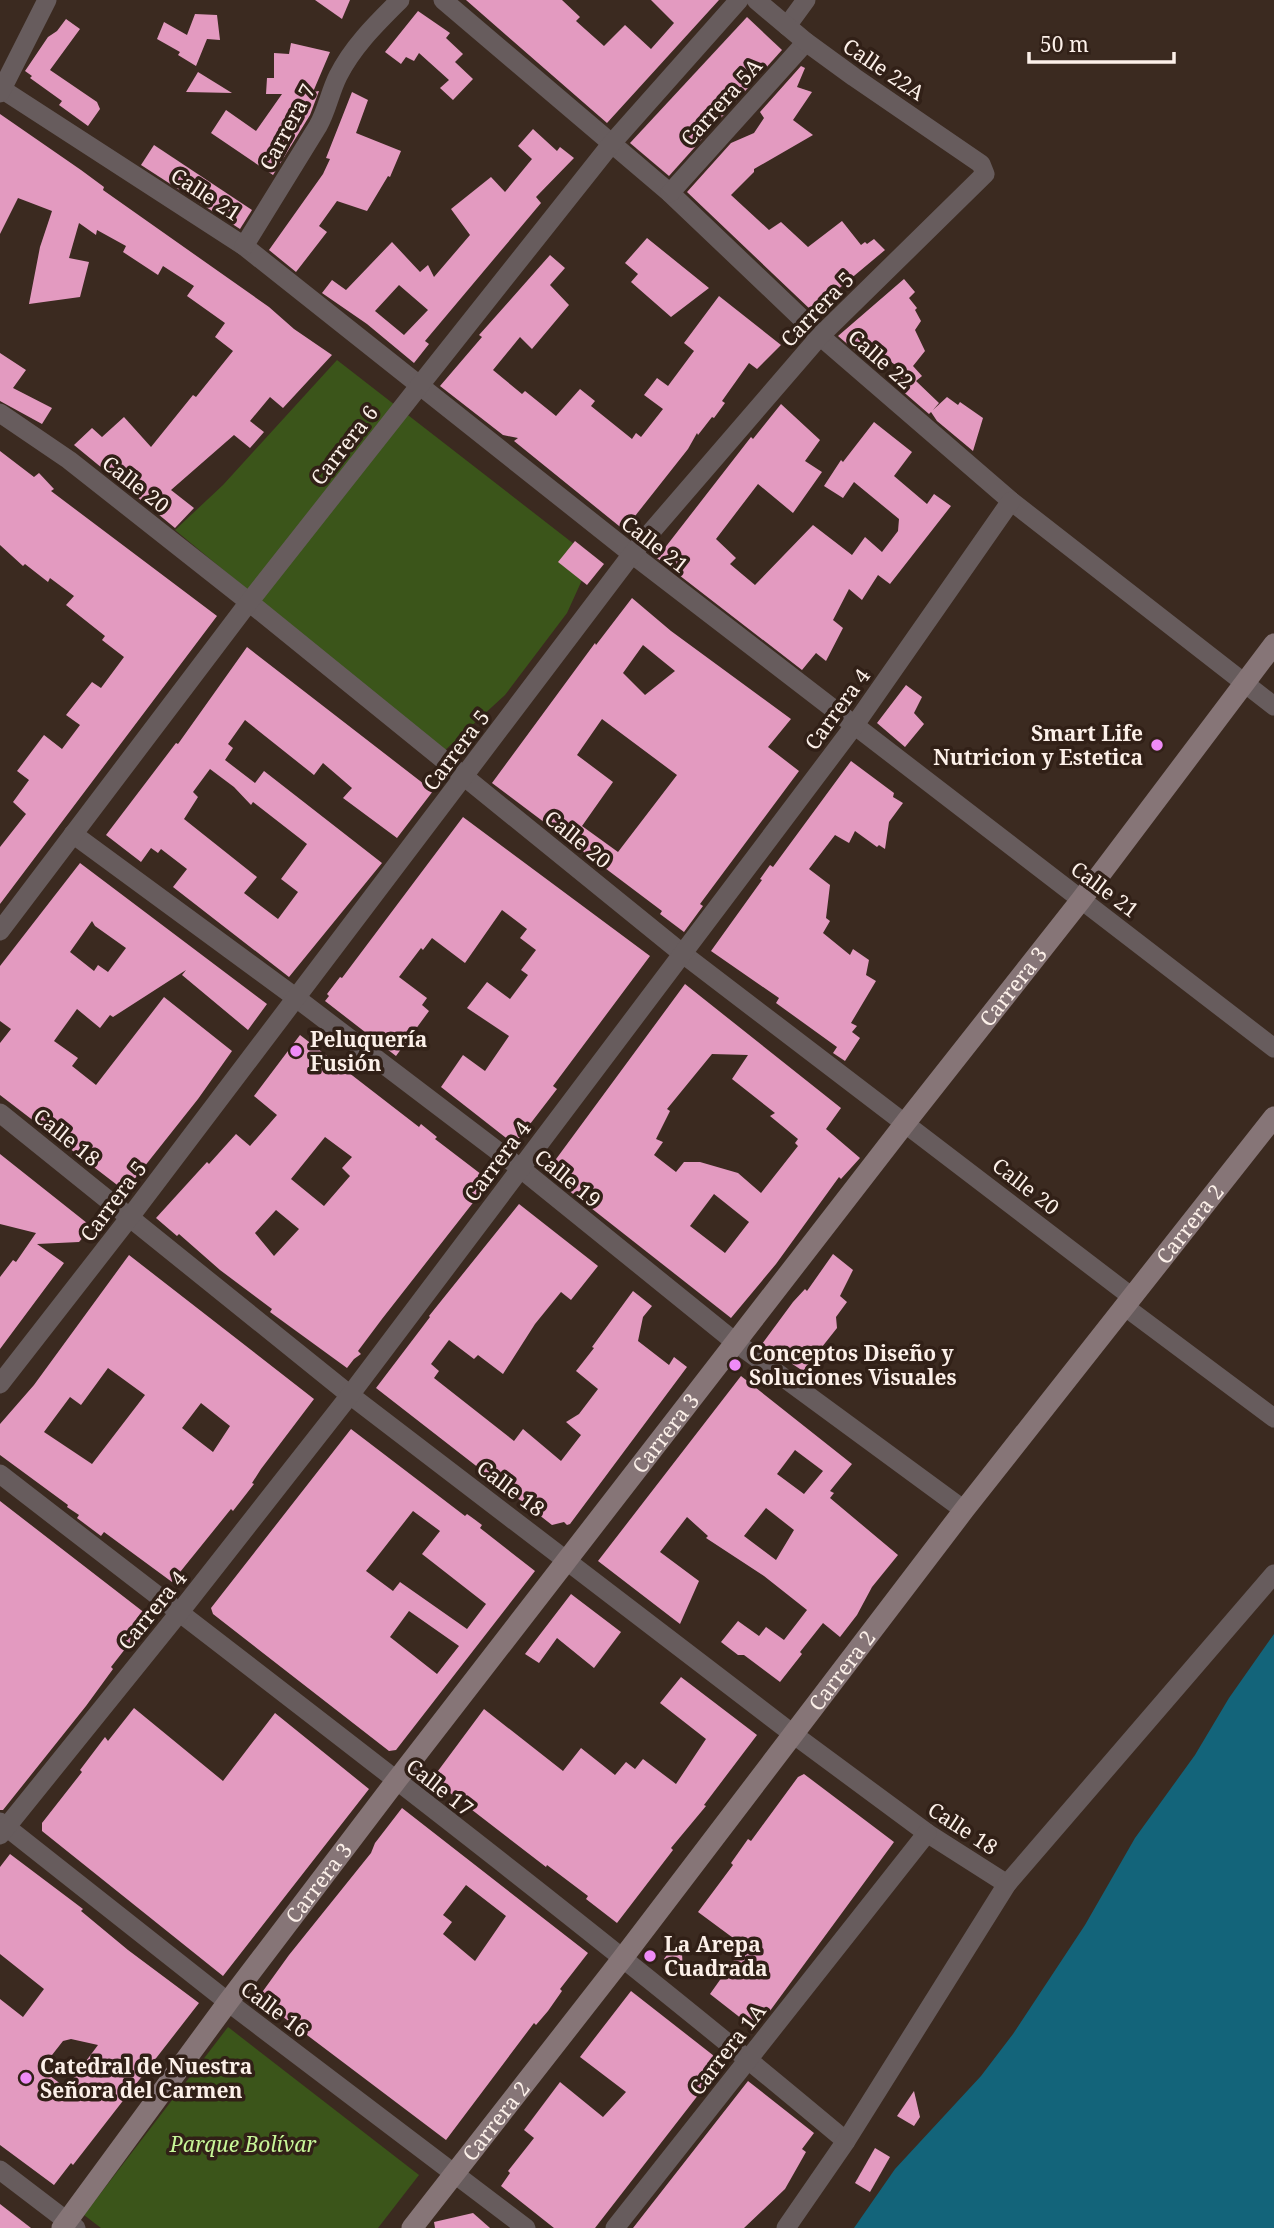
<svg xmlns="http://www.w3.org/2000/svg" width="1274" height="2228" font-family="'Noto Serif',serif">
<rect width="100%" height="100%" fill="#3b2a20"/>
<!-- green -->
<g fill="#3b551a">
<polygon points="337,360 592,558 567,613 505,695 443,752 175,530 223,485"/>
<polygon points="228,2027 419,2175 378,2228 101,2228 84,2215"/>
</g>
<!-- water -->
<polygon fill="#13647a" points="1274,1634 1274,2228 854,2228 895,2169 981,2076 1013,2034 1085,1925 1135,1838 1195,1755 1229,1698"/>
<!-- building -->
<g fill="#e39ac0" fill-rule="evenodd">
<polygon points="315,0 350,0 342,19"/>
<polygon points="466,0 562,0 580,17 576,21 604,46 625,25 651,49 674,23 651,0 719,0 607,123"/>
<polygon points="418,11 450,33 446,38 463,54 455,62 473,79 453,100 440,88 449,80 419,53 414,61 406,57 401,64 385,52"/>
<polygon points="195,14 217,15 220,40 207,39 196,66 178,55 180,52 157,39 164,22 187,35"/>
<polygon points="747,17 782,50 669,176 630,143"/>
<polygon points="66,19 80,29 50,70 97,102 100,109 88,126 59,105 62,101 30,78 32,76 25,71 48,37 57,31"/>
<polygon points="291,43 330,52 313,92 319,91 310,115 273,175 211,133 226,110 256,131 282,94 266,94 267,78 274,78 274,53 289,54"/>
<polygon points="801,66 805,68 797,87 812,92 793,120 813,135 754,169 754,172 731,195 769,230 781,222 808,247 842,221 861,245 865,242 867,244 874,239 885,250 812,311 687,192 731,143 754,133 764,118 760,112"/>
<polygon points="198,72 232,93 186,92"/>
<polygon points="352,92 368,100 356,133 401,151 390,177 388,176 367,211 337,201 319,226 327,232 296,272 269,250 323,174 330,159 326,158"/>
<polygon points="0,114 81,170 104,187 103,190 269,307 294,329 332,355 283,408 270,397 250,421 264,432 250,448 234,435 171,490 194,508 175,528 74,445 92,428 102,437 124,417 151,447 193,395 196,397 233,351 215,337 225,323 187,296 194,286 163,266 158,275 123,252 126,246 97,230 96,235 79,223 69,258 89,262 80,297 29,304 40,247 52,211 18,198 0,234"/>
<path d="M533,129L557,151L560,147L574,158L536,197L541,203L425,341L429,344L414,363L367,324L322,293L332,280L346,290L392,242L420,272L428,265L434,277L470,235L451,209L491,177L505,192L532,159L518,146ZM399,285L428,310L404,335L375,311Z"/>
<polygon points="154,145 252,210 240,229 141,165"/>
<polygon points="647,238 709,288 671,317 631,282 638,274 625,263"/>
<polygon points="550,255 565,268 550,285 569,305 532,349 520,337 493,370 522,394 525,391 556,416 580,389 595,401 591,406 632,439 636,433 641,437 663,409 644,395 657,378 668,386 694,351 684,343 719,296 781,345 757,369 749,363 722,401 725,403 714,418 712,417 698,435 697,433 688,449 624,530 514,441 518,438 503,435 440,386 482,337 479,335 488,325"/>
<polygon points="904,279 915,292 909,298 917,308 915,310 921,321 915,330 925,351 913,366 922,376 916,381 939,403 933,410 947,397 958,405 960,402 983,418 973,451 937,421 931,412 929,414 892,382 901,369 880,354 872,365 838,336"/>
<polygon points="0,353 26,370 13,388 52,408 42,424 0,401"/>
<polygon points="781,404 820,440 805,461 822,472 793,513 758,484 716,539 736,558 730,564 755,585 813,525 852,555 865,537 882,552 898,531 899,519 854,482 843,498 824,486 841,460 843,462 874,422 912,452 894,476 927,504 934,494 951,506 890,584 878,575 862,600 849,589 833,620 843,628 826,661 816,653 802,670 657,558 751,437 753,439"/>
<polygon points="0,451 34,477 39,473 54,489 51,491 217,616 0,904 0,847 26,814 13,802 29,780 17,771 44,735 62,749 80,725 66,715 92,682 101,688 124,657 102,640 105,636 66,605 74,596 50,578 48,582 25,564 23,566 0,545"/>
<polygon points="575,541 604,564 587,585 558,562"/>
<path d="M632,598L671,631L791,719L768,747L799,771L700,904L703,906L684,932L660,914L662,911L492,783L595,643L596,645ZM643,645L675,671L645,695L623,673ZM602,719L677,775L618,852L582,826L613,782L577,755Z"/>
<path d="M247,647L433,791L397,838L343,798L352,788L323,763L314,775L245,720L228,744L233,748L225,760L255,783L264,771L382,863L289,977L173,887L187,869L161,849L158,853L151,848L141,862L106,835L176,743L178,744ZM210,769L234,787L251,805L253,802L307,844L281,879L298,892L278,919L244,893L257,877L184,819L198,797L193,792Z"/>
<polygon points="906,685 922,697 914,713 924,724 905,747 877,723"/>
<polygon points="851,761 894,793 893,797 903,803 889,822 885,849 879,845 877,847 855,831 849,843 835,835 809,869 830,885 826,918 830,921 823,933 850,955 853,949 869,960 866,975 876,981 851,1023 857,1026 852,1032 860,1038 845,1061 833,1053 837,1047 776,1003 779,998 711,951 762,880 760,879 770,865 773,867"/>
<polygon points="463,817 650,956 553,1086 557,1089 517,1141 510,1141 441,1087 463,1055 485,1071 509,1036 467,1008 487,982 510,999 528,975 521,970 536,950 520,938 527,929 502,910 465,963 432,938 423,950 421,948 399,977 427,998 422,1005 429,1011 396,1056 325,1001 329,996 327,994 340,977 342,978"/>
<path d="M80,863L267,1004L248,1030L182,975L186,970L113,1017L110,1015L100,1028L77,1009L54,1041L78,1058L72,1066L96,1085L164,997L232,1051L198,1099L125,1191L0,1095V1043L11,1029L0,1021V966ZM92,921L95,926L126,948L108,972L98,965L94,971L70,952Z"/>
<path d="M685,984L841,1108L826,1129L860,1158L841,1179L839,1177L776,1264L731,1318L549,1175L548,1170ZM712,1054L748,1055L732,1079L775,1113L770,1116L798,1139L795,1143L798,1146L761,1193L738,1173L700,1162H684L676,1172L654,1155L663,1142L656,1139L670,1111L667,1109ZM714,1194L749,1222L725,1253L690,1226Z"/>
<path d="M300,1035L419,1127L421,1124L437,1137L435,1139L490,1181L382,1319L358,1351L361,1354L354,1359L347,1368L270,1312L272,1309L220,1270L179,1234L177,1236L156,1218L207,1162L209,1164L236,1134L250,1146L277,1115L254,1096ZM325,1137L352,1157L342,1168L350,1176L324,1206L291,1179ZM276,1210L299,1229L274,1256L255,1233Z"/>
<polygon points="0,1154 92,1227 79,1242 37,1244 64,1263 0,1349 0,1277 13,1260 16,1262 36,1233 0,1224"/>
<polygon points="519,1204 598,1266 571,1300 561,1292 535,1324 503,1374 478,1355 474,1359 449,1340 431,1364 439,1371 434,1378 514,1441 523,1429 561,1461 581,1435 566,1422 579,1414 598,1389 576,1371 594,1348 592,1347 633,1291 652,1306 643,1317 638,1341 669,1365 674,1357 687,1367 570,1524 567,1525 564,1522 552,1525 376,1388 430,1317 429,1316"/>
<polygon points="833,1254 853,1270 840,1296 847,1302 836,1317 837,1328 803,1371 762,1344 793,1302 805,1289 807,1291"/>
<path d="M129,1255L314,1399L261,1469L252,1483L254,1484L233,1511L231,1509L172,1582L104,1532L101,1536L77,1518L79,1515L67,1507L68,1505L0,1455V1424L34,1385ZM108,1368L145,1395L92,1464L44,1432L70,1397L81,1405ZM201,1403L230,1426L213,1452L182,1428Z"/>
<path d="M741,1376L852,1464L830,1491L834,1493L830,1498L898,1555L872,1587L857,1615L840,1637L823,1623L800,1652L802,1654L780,1682L744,1655H738L721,1642L738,1621L759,1636L766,1627L784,1640L807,1610L764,1576L706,1538L708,1536L687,1517L660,1552L699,1581L680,1624L598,1561ZM795,1450L823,1471L804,1494L777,1474ZM766,1508L794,1530L776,1560L744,1536Z"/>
<path d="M351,1429L465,1516L467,1514L474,1519L482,1525L480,1528L535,1571L396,1750L389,1751L213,1614L211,1608ZM413,1511L440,1531L422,1554L486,1604L467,1629L400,1582L393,1591L366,1571ZM409,1611L459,1646L437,1674L390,1637Z"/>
<polygon points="0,1501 150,1617 111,1667 113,1669 86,1706 3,1810 0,1810"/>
<polygon points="571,1594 621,1632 594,1668 557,1638 539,1663 525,1654"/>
<polygon points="681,1677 757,1735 704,1805 706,1806 671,1848 673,1850 617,1923 586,1899 588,1896 547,1865 546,1867 432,1779 484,1709 563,1771 581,1748 615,1775 626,1762 635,1769 643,1759 676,1784 706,1739 660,1703"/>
<polygon points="134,1708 223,1781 275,1713 369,1789 223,1976 42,1831 42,1823 82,1772 80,1770 105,1737 108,1741"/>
<polygon points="804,1774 894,1842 756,2030 710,1994 744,1946 698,1912 733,1865 731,1863 748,1839 751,1841 798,1777"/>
<path d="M402,1808L588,1953L560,1989L562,1991L548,2011L536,2025L534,2023L446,2140L258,1998L289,1955L371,1853L375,1843ZM466,1885L506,1916L475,1961L443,1934L452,1922L443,1915Z"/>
<path d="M10,1854L83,1909L81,1911L128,1950L199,2003L73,2165L71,2163L54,2185L0,2145V1999L23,2017L44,1989L0,1954V1867ZM71,2039L98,2045L66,2088L41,2069L63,2041Z"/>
<polygon points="674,1945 682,1953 683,1974 664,1959"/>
<polygon points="631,1991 723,2063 595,2228 554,2228 501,2186 510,2173 508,2171 534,2138 524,2130 560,2082 603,2117 626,2092 580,2057"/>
<polygon points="748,2081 814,2133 802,2149 806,2152 785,2189 744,2228 633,2228"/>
<polygon points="914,2091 920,2117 914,2126 897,2116"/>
<polygon points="875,2148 890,2157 870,2192 855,2183"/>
<polygon points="0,2204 31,2228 0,2228"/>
<polygon points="473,2213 490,2228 435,2228 434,2222"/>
</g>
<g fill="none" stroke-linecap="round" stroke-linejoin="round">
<!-- minor -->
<g stroke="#675c5d" stroke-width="19">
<polyline points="443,0 670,193 820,336 1011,501 1274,706"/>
<polyline points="787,26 806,0"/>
<polyline points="0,88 244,246 632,554 1274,1048"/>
<polyline points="0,93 47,0"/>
<polyline points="670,193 806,42"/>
<path d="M244,246L318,126C327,110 330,92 338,76C353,46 377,23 400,0"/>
<polyline points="0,413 69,460 249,602 683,954 1132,1297"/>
<polyline points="73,834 295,997 520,1168 735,1342 964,1510"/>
<polyline points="0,931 249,602 420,385 612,143 739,0"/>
<polyline points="0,1113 350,1395 793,1734 927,1833 1007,1884"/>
<polyline points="1124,1306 1274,1418"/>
<polyline points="0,1384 130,1217 632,554 820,336 985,174 981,164 854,77 806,42 756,0"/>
<path d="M0,1474C284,1694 571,1910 846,2141"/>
<polyline points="0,1822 228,2002 526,2228"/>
<polyline points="0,1835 179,1613 350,1395 854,726 1011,501"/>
<polyline points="0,2170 76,2228"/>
<polyline points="615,2228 927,1833"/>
<polyline points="786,2228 846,2141 1007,1884 1274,1574"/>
</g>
<!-- secondary -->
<g stroke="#867577" stroke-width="21">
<path id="s1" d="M62,2228L228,2002L396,1781L906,1122L1081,900L1274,644"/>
<path id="s2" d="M412,2228L622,1959L964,1510L1274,1117"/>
</g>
</g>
<!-- markers -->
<g fill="#ef8bf7" stroke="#312017" stroke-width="2.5">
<circle cx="1157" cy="745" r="7"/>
<circle cx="296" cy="1051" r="7"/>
<circle cx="735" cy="1365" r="7"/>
<circle cx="650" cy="1956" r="7"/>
<circle cx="26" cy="2078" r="7"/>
</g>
<g text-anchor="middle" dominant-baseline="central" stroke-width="7" stroke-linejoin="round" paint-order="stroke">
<!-- street labels -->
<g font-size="21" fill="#fcf0e9" stroke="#312017">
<text transform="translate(884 69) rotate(34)">Calle 22A</text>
<text transform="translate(721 102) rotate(-48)">Carrera 5A</text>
<text transform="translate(287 127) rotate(-62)">Carrera 7</text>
<text transform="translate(206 194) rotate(33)">Calle 21</text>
<text transform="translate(817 309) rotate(-46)">Carrera 5</text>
<text transform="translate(881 359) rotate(41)">Calle 22</text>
<text transform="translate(344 445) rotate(-52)">Carrera 6</text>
<text transform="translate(136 484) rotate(38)">Calle 20</text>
<text transform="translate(655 544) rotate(38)">Calle 21</text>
<text transform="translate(837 709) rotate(-54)">Carrera 4</text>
<text transform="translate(456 750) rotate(-53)">Carrera 5</text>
<text transform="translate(578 839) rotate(39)">Calle 20</text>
<text transform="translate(1105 889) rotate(37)">Calle 21</text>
<text stroke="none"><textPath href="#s1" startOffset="1564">Carrera 3</textPath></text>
<text transform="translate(67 1137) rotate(39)">Calle 18</text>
<text transform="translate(497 1161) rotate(-53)">Carrera 4</text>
<text transform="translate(568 1178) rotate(39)">Calle 19</text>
<text transform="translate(1026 1186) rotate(38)">Calle 20</text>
<text transform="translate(113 1201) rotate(-53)">Carrera 5</text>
<text stroke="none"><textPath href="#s2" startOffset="1270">Carrera 2</textPath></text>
<text stroke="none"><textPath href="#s1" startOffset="998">Carrera 3</textPath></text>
<text transform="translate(511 1488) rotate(37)">Calle 18</text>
<text transform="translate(152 1610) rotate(-51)">Carrera 4</text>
<text stroke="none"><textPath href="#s2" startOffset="704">Carrera 2</textPath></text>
<text transform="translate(440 1787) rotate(38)">Calle 17</text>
<text transform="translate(963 1828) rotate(33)">Calle 18</text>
<text stroke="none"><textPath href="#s1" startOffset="430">Carrera 3</textPath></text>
<text transform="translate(275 2009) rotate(37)">Calle 16</text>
<text transform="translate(727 2049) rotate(-52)">Carrera 1A</text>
<text stroke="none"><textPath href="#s2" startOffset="136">Carrera 2</textPath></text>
</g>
<!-- poi labels -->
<g font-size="21" font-weight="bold" fill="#fcf0e9" stroke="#312017" text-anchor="start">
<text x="1143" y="733" text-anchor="end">Smart Life<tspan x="1143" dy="24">Nutricion y Estetica</tspan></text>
<text x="310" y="1039">Peluquería<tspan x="310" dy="24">Fusión</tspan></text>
<text x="749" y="1353">Conceptos Diseño y<tspan x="749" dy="24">Soluciones Visuales</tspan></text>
<text x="664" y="1944">La Arepa<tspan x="664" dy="24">Cuadrada</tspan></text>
<text x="40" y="2066">Catedral de Nuestra<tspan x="40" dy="24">Señora del Carmen</tspan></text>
</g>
<!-- park labels -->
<g font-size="21" font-style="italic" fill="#c7f698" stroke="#312017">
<text x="243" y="2144">Parque Bolívar</text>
</g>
</g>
<!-- scale -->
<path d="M1029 52v10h145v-10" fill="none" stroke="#fcf0e9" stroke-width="3.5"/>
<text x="1040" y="52" font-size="21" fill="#fcf0e9" stroke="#312017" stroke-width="5" paint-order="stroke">50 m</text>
</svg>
